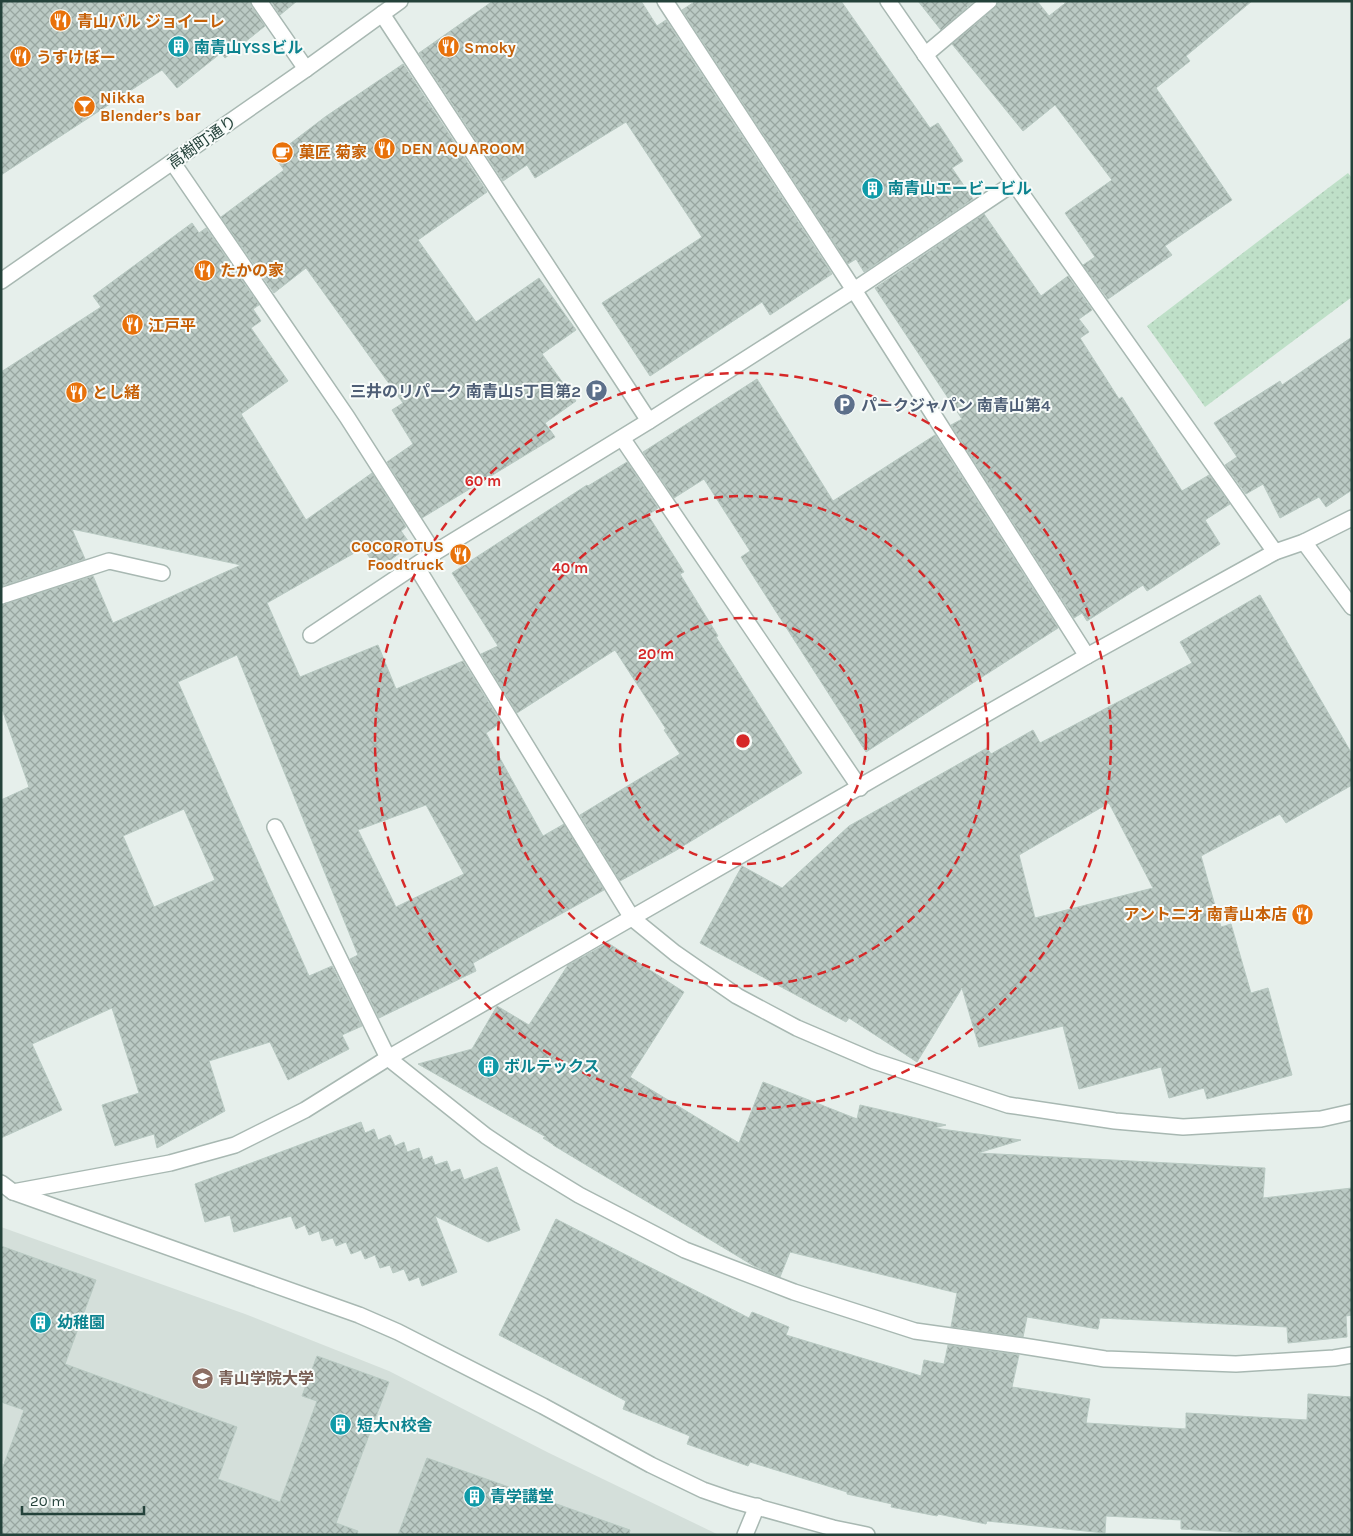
<svg xmlns="http://www.w3.org/2000/svg" width="1353" height="1536" font-family="Karla,'Noto Sans JP',sans-serif">
<defs>
<pattern id="green-dots" width="8" height="8" patternUnits="userSpaceOnUse" patternTransform="scale(1.25)"><rect width="8" height="8" fill="#bfe0c8"/><path d="M2 2h.1M6 6h.1" fill="none" stroke="#a4c1ad" stroke-width="1.8" stroke-linecap="round"/></pattern>
<pattern id="building-cross-hatch" width="8" height="8" patternUnits="userSpaceOnUse" patternTransform="scale(1.25)"><rect width="8" height="8" fill="#bbcac4"/><path d="M0 0l8 8M0 8l8-8" fill="none" stroke="#98a6a0"/></pattern>
</defs>
<rect width="100%" height="100%" fill="#e6efeb"/>
<!-- built -->
<polygon fill="#d4dfda" points="1,1227 245,1314 389,1371 549,1453 719,1535 1,1535"/>
<!-- green -->
<polygon fill="url(#green-dots)" points="1348,173 1352,178 1352,297 1205,407 1147,326"/>
<!-- building -->
<g fill="url(#building-cross-hatch)" stroke="#b8c9c2" fill-rule="evenodd">
<polygon points="1,1 250,1 251,6 265,26 225,58 221,53 177,88 162,70 1,175"/>
<polygon points="271,1 297,1 280,15"/>
<polygon points="493,1 641,1 657,26 666,20 832,274 770,315 762,302 650,376 602,303 702,237 626,122 535,178 527,165 503,181 419,53"/>
<polygon points="696,1 841,1 930,128 938,123 963,161 952,168 973,199 864,272 856,259 848,264 682,10"/>
<polygon points="918,1 974,1 941,30"/>
<polygon points="998,1 1037,1 1049,16 1068,1 1252,1 1186,56 1190,61 1156,88 1232,200 1165,246 1172,255 1108,299 1083,265 1095,257 1065,213 1112,180 1055,105 1023,131 952,44 995,8"/>
<polygon points="403,64 487,192 418,240 476,322 539,278 576,330 542,354 576,401 545,423 555,437 422,518 387,462 413,444 392,410 403,403 306,268 274,293 221,217 284,170 274,156 325,117"/>
<polygon points="984,214 1041,296 1068,276 1092,310 1079,319 1089,332 1080,338 1119,399 1122,397 1182,491 1209,475 1230,504 1205,520 1220,544 1147,591 1143,585 1087,621 1082,613 1074,618 951,425 962,419 875,288"/>
<path d="M192,223L199,233L206,228L259,305L253,309L261,321L251,328L288,381L241,414L306,520L372,473L406,527L401,531L411,545L378,569L363,548L267,603L300,677L378,645L396,689L463,661L501,723L486,733L543,836L564,824L604,890L473,963L476,971L379,1018L350,959L358,955L237,655L178,682L309,976L332,966L362,1026L342,1035L349,1049L288,1080L270,1042L209,1061L225,1111L157,1148L154,1134L115,1146L102,1105L139,1093L112,1008L32,1044L62,1110L1,1138V800L29,787L1,706V605L93,576L113,623L241,565L72,529L85,559L1,586V372L101,307L93,296ZM426,805L464,874L396,907L358,830ZM184,809L215,880L154,907L123,836Z"/>
<polygon points="1352,337 1352,490 1326,507 1319,497 1280,518 1263,484 1246,494 1225,465 1237,457 1214,423 1280,381 1282,385"/>
<polygon points="757,379 833,501 935,435 1058,628 866,752 741,557 750,551 704,479 674,498 643,452"/>
<polygon points="627,462 658,508 648,515 684,572 680,574 718,636 716,637 802,773 675,851 620,881 580,815 680,754 664,730 666,729 615,650 517,713 481,654 498,646 452,573 587,485 588,486"/>
<path d="M1260,595L1352,754V785L1286,823L1280,814L1201,856L1221,927L1231,924L1251,993L1268,988L1292,1075L1207,1099L1204,1088L1169,1098L1161,1067L1079,1089L1063,1026L979,1047L962,988L917,1062L849,1018L846,1022L700,943L742,866L782,888L849,826L987,748L991,754L1033,730L1040,743L1192,663L1180,642ZM1109,803L1153,888L1035,918L1019,855Z"/>
<polygon points="608,943 684,992 630,1077 739,1143 763,1082 857,1119 860,1105 946,1125 934,1128 1021,1140 978,1153 1265,1168 1263,1198 1352,1188 1352,1315 1346,1316 1347,1337 1288,1343 1287,1327 1100,1318 1098,1329 1027,1317 1023,1337 951,1327 957,1293 790,1252 780,1277 754,1266 553,1145 554,1145 543,1138 546,1137 418,1064 472,1049 497,1006 529,1025 568,965"/>
<polygon points="361,1122 365,1133 374,1129 378,1140 390,1135 395,1146 404,1142 407,1152 419,1148 423,1160 432,1156 435,1165 447,1161 451,1172 460,1169 464,1180 497,1167 520,1230 488,1242 435,1216 457,1272 422,1286 419,1277 409,1281 404,1269 393,1273 390,1265 380,1268 375,1255 365,1259 361,1250 351,1254 346,1242 336,1246 333,1238 322,1241 319,1231 309,1235 305,1225 296,1229 291,1216 234,1232 230,1215 205,1222 195,1184"/>
<polygon points="556,1219 749,1318 752,1312 789,1327 786,1335 921,1376 924,1360 944,1364 948,1345 1019,1355 1012,1387 1090,1399 1086,1423 1186,1429 1186,1413 1307,1420 1308,1394 1352,1397 1352,1535 1285,1535 1181,1529 1181,1520 1106,1516 1105,1533 987,1521 986,1524 938,1514 937,1516 891,1507 892,1504 847,1494 847,1492 750,1462 748,1466 687,1444 690,1436 623,1409 626,1401 499,1335"/>
<polygon points="1,1246 96,1280 65,1364 237,1427 218,1479 280,1502 317,1401 302,1396 317,1356 389,1382 336,1523 358,1531 357,1535 1,1535 1,1472 24,1410 1,1402"/>
<polygon points="427,1458 630,1530 629,1535 398,1535"/>
</g>
<g fill="none" stroke-linecap="round" stroke-linejoin="round">
<defs>
<g id="service">
<polyline points="259,1 306,69"/>
<polyline points="416,566 632,918"/>
<polyline points="1,596 109,561 162,573"/>
<polyline points="275,827 388,1058"/>
<polyline points="745,1535 757,1506"/>
</g>
<g id="minor">
<polyline points="665,1 854,290 1087,656"/>
<polyline points="888,1 1014,183 1275,552"/>
<polyline points="382,14 649,421"/>
<polyline points="925,55 989,1"/>
<polyline points="173,163 347,417 434,553"/>
<polyline points="622,438 860,788"/>
<polyline points="1304,542 1352,607"/>
<polyline points="311,635 434,553 649,421 854,290 1014,183"/>
<polyline points="632,918 675,953 737,996 797,1028 874,1061 1008,1105 1115,1121 1183,1127 1321,1119 1352,1112"/>
<polyline points="388,1058 486,1136 525,1162 579,1195 685,1250 794,1292 915,1331 1023,1346 1105,1359 1236,1364 1334,1358 1352,1355"/>
<polyline points="13,1192 170,1163 235,1145 305,1110 388,1058 1087,656 1275,552 1304,542 1352,518"/>
</g>
<g id="tertiary">
<polyline points="1,281 306,69 400,1"/>
<polyline points="1,1183 13,1192 359,1315 398,1332 543,1406 651,1465 703,1490 732,1500 833,1528 867,1535"/>
</g>
</defs>
<!-- service casing -->
<use href="#service" stroke="#a8b8b2" stroke-width="18"/>
<!-- minor casing -->
<use href="#minor" stroke="#a8b8b2" stroke-width="18"/>
<!-- tertiary casing -->
<use href="#tertiary" stroke="#a8b8b2" stroke-width="18"/>
<!-- service -->
<use href="#service" stroke="#fff" stroke-width="15"/>
<!-- minor -->
<use href="#minor" stroke="#fff" stroke-width="15"/>
<!-- tertiary -->
<use href="#tertiary" stroke="#fff" stroke-width="15"/>
</g>
<!-- distance rings -->
<g fill="none" stroke="#d62828" stroke-width="2.5" stroke-dasharray="9 6">
<circle cx="743" cy="741" r="123"/>
<circle cx="743" cy="741" r="245"/>
<circle cx="743" cy="741" r="368"/>
</g>
<!-- icons -->
<defs>
<symbol id="restaurant-disc" viewBox="-11 -11 22 22"><circle r="9.5" fill="#e8710a" stroke="#f7fbf9"/><path d="M-5-6h1v4h1v-4h1v4h1v-4h1v5L-1.5 .5V6h-2V.5L-5-1ZM5-6V6H3V1.5H1.5Q1.5-4 5-6Z" fill="#fff"/></symbol>
<symbol id="building-disc" viewBox="-11 -11 22 22"><circle r="9.5" fill="#0f9aa8" stroke="#f7fbf9"/><path d="M-4-6H4V6H1V3H-1V6H-4ZM-2.5-4.3h1.7v1.8h-1.7ZM.8-4.3h1.7v1.8H.8ZM-2.5-1h1.7V.8h-1.7ZM.8-1h1.7V.8H.8Z" fill="#fff"/></symbol>
<symbol id="bar-disc" viewBox="-11 -11 22 22"><circle r="9.5" fill="#e8710a" stroke="#f7fbf9"/><path d="M-6-5H6L.8 .8V4.5H3.5V6h-7V4.5H-.8V.8Z" fill="#fff"/></symbol>
<symbol id="cafe-disc" viewBox="-11 -11 22 22"><circle r="9.5" fill="#e8710a" stroke="#f7fbf9"/><path d="M-5.5-4.5H6V0H3Q3 3.5 0 3.5H-2.5Q-5.5 3.5-5.5 0ZM3-3.2v2h1.7v-2ZM-6 4.5H4V6H-6Z" fill="#fff"/></symbol>
<symbol id="parking-disc" viewBox="-11 -11 22 22"><circle r="9.5" fill="#5c6f8a" stroke="#f7fbf9"/><path d="M-3.5-5.5H1a3.5 3.5 0 0 1 0 7H-1V5.5H-3.5ZM-1-3.4V-.6H.8a1.4 1.4 0 0 0 0-2.8Z" fill="#fff"/></symbol>
<symbol id="university-disc" viewBox="-11 -11 22 22"><circle r="9.5" fill="#8d6e63" stroke="#f7fbf9"/><path d="M0-5L7-2L0 1L-7-2ZM-4 1L0 2.5L4 1V4Q0 6-4 4Z" fill="#fff"/></symbol>
</defs>
<g fill-rule="evenodd">
<use href="#restaurant-disc" x="48" y="8" width="25" height="25"/>
<use href="#building-disc" x="166" y="34" width="25" height="25"/>
<use href="#restaurant-disc" x="436" y="34" width="25" height="25"/>
<use href="#restaurant-disc" x="8" y="44" width="25" height="25"/>
<use href="#bar-disc" x="72" y="94" width="25" height="25"/>
<use href="#restaurant-disc" x="372" y="136" width="25" height="25"/>
<use href="#cafe-disc" x="270" y="140" width="25" height="25"/>
<use href="#building-disc" x="860" y="176" width="25" height="25"/>
<use href="#restaurant-disc" x="192" y="258" width="25" height="25"/>
<use href="#restaurant-disc" x="120" y="312" width="25" height="25"/>
<use href="#parking-disc" x="584" y="378" width="25" height="25"/>
<use href="#restaurant-disc" x="64" y="380" width="25" height="25"/>
<use href="#parking-disc" x="832" y="392" width="25" height="25"/>
<use href="#restaurant-disc" x="448" y="542" width="25" height="25"/>
<use href="#restaurant-disc" x="1290" y="902" width="25" height="25"/>
<use href="#building-disc" x="476" y="1054" width="25" height="25"/>
<use href="#building-disc" x="28" y="1310" width="25" height="25"/>
<use href="#university-disc" x="190" y="1366" width="25" height="25"/>
<use href="#building-disc" x="328" y="1412" width="25" height="25"/>
<use href="#building-disc" x="462" y="1484" width="25" height="25"/>
</g>
<g text-anchor="middle" dominant-baseline="central" stroke-width="4" stroke-linejoin="round" paint-order="stroke">
<!-- food labels -->
<g font-size="16" font-weight="bold" fill="#c56008" stroke="#f7fbf9" text-anchor="start">
<text x="77" y="21">青山バル ジョイーレ</text>
<text x="464" y="47">Smoky</text>
<text x="36" y="57">うすけぼー</text>
<text x="100" y="97">Nikka<tspan x="100" dy="18">Blender’s bar</tspan></text>
<text x="401" y="148">DEN AQUAROOM</text>
<text x="299" y="152">菓匠 菊家</text>
<text x="220" y="270">たかの家</text>
<text x="148" y="325">江戸平</text>
<text x="92" y="392">とし緒</text>
<text x="444" y="546" text-anchor="end">COCOROTUS<tspan x="444" dy="18">Foodtruck</tspan></text>
<text x="1287" y="914" text-anchor="end">アントニオ 南青山本店</text>
</g>
<!-- culture labels -->
<g font-size="16" font-weight="bold" fill="#0d838f" stroke="#f7fbf9" text-anchor="start">
<text x="194" y="47">南青山YSSビル</text>
<text x="888" y="188">南青山エービービル</text>
<text x="504" y="1066">ボルテックス</text>
<text x="57" y="1322">幼稚園</text>
<text x="357" y="1425">短大N校舎</text>
<text x="490" y="1496">青学講堂</text>
</g>
<!-- street labels -->
<g font-size="16" fill="#24423a" stroke="#f7fbf9">
<text transform="translate(202 142) rotate(-35)">高樹町通り</text>
</g>
<!-- service labels -->
<g font-size="16" font-weight="bold" fill="#4e5e75" stroke="#f7fbf9" text-anchor="end">
<text x="581" y="391">三井のリパーク 南青山5丁目第2</text>
<text x="861" y="405" text-anchor="start">パークジャパン 南青山第4</text>
</g>
<!-- education labels -->
<g font-size="16" font-weight="bold" fill="#785e54" stroke="#f7fbf9" text-anchor="start">
<text x="218" y="1378">青山学院大学</text>
</g>
</g>
<circle cx="743" cy="741" r="8" fill="#d62828" stroke="#f7fbf9" stroke-width="2.5"/>
<g font-size="15" text-anchor="middle" font-weight="bold" fill="#d62828" stroke="#f7fbf9" stroke-width="4" stroke-linejoin="round" paint-order="stroke">
<text x="483" y="486">60 m</text>
<text x="570" y="573">40 m</text>
<text x="656" y="659">20 m</text>
</g>
<!-- border -->
<rect width="1353" height="1536" fill="none" stroke="#24423a" stroke-width="5"/>
<!-- scale -->
<path d="M22 1506v8h122v-8" fill="none" stroke="#24423a" stroke-width="2.5"/>
<text x="30" y="1506" font-size="15" fill="#24423a" stroke="#f7fbf9" stroke-width="4" paint-order="stroke">20 m</text>
</svg>
